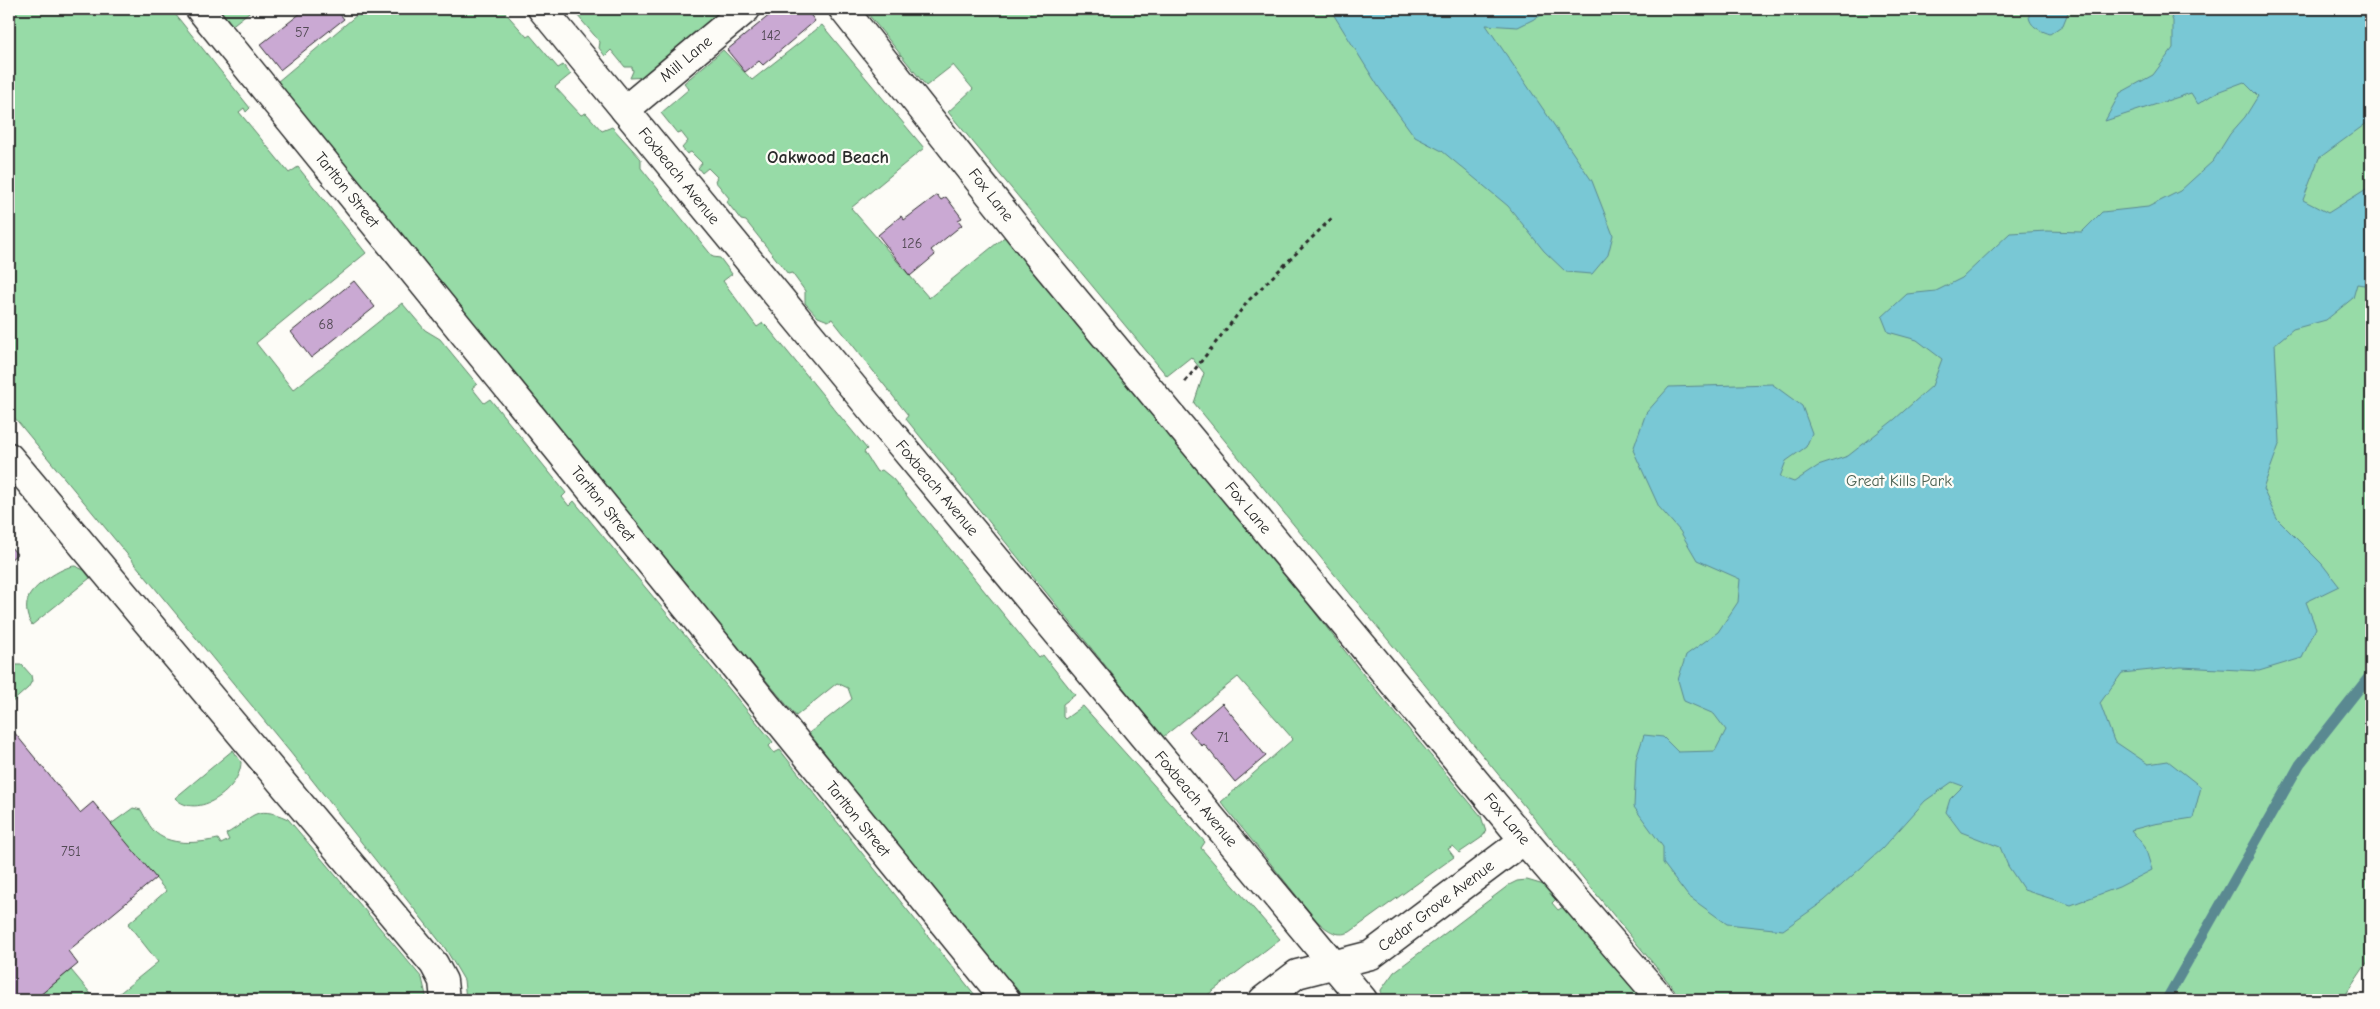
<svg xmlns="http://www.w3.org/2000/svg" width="2380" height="1009" font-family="'Comic Neue',sans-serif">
<rect width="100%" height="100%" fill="#fdfcf7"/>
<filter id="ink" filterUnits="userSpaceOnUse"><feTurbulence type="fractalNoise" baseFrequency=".02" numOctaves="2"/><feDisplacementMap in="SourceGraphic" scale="10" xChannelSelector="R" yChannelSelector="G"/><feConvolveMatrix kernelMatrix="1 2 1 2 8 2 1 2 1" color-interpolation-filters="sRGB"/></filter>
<g filter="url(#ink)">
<!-- green -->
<g fill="#97dba7" stroke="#618369">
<polygon points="9,9 171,9 250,108 246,112 244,108 239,112 289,173 298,167 366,253 256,343 293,390 402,303 425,330 440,339 477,384 472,388 484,403 490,399 566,493 562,497 569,506 574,501 773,742 769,746 774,753 780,750 979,1000 466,1000 464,980 445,948 290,752 9,411"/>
<polygon points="216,9 253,9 230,27"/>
<polygon points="364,9 502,9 527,37 530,35 558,68 563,65 571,74 555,87 581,115 586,113 602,131 612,127 641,159 641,168 713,257 720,258 732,274 723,281 757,327 763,323 769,329 867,449 864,452 877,472 882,470 893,479 1039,658 1043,655 1075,695 1063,704 1063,717 1065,719 1083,706 1205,842 1201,848 1280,939 1201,1000 1021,1000 809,733 852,699 848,688 837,683 796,716 585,464 454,298 294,105 277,82"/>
<polygon points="584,9 730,9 648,77 630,78 633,71 632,67 625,67 611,50 605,56 599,48 600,42 577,15"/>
<polygon points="864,9 2371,9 2371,957 2342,1000 1683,1000 1194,403 1204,373 1191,357 1167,376 948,112 973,89 953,65 926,86"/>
<path d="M822,25L924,148L851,208L929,298L1007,235L1254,534L1362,673L1481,816L1486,832L1481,838L1459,853L1453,846L1448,849L1454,857L1350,932C1336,938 1326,929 1316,920L1221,802L1293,739L1238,677L1163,737L906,419L908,415L832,319L828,321L818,317L805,303V291L792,273L788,274L746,221L741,220L727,202L729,198L715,181L717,177L708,168L702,173L698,168L702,163L691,152L687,154L682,148L688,141L681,132L677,133L661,113L689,89L684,83L723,50L752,80Z"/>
<path d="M75,566L84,570L90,578L32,625C27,618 25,608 28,599C31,587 63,566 75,566Z"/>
<polygon points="12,665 22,665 31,675 32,681 28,688 10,704 9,667"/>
<path d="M233,750L241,762C241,789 197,821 175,798Z"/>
<path d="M133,808L141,810C145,817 148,824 153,830C168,847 199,843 218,839L221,844L229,840L226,834C253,819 253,803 288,819L422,978L427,1000H111L158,962L128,924L166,891L111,824Z"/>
<polygon points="1527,880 1544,885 1557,898 1552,903 1558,910 1563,907 1642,1000 1382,1000 1381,990 1394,972 1509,885 1517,881"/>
<polygon points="71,970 96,1000 34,1000"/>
</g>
<!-- water -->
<g fill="#79c8d5" stroke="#5a8991">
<polygon points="1330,9 1554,9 1518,27 1486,25 1592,181 1613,235 1608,255 1592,274 1566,272 1544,251 1508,206 1442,151 1415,137 1378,86"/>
<path d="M2029,9H2068L2069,10L2063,25L2050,34C2036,29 2027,25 2029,9Z"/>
<polygon points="2168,9 2371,9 2371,120 2319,158 2303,200 2328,213 2371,186 2371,286 2357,284 2353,298 2326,320 2293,329 2275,344 2280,442 2263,489 2277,519 2322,564 2339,586 2306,602 2316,628 2302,658 2259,671 2181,667 2122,673 2100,703 2114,741 2148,764 2168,761 2201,787 2193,818 2154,824 2131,830 2145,847 2152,870 2119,887 2071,905 2024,890 2008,866 2000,847 1961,832 1946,812 1950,799 1963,786 1952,782 1925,801 1882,849 1824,901 1783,930 1727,924 1688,896 1663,863 1663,847 1634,807 1636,759 1644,735 1663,737 1678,752 1715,751 1726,730 1714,714 1684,701 1678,680 1686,655 1718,632 1738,602 1740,579 1697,560 1680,531 1659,507 1633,450 1646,413 1669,387 1772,384 1802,406 1812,433 1806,447 1786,461 1780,477 1794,482 1818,466 1848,456 1895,419 1932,386 1942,359 1917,340 1888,332 1882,317 1907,294 1936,291 1962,278 2010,233 2047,231 2082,232 2102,212 2148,207 2180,191 2213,161 2230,134 2245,117 2258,96 2244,82 2217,92 2198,104 2191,93 2105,121 2120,93 2153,75 2173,48 2173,21"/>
</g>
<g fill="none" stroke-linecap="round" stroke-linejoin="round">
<!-- stream -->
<polyline stroke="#5a8991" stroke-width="10" points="2166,1000 2300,764 2371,674"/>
</g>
<!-- building -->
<g fill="#caa9d3" stroke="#2b2b2b">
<polygon points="306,9 336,9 344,19 280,70 260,45"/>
<polygon points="777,9 806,9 815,21 763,65 759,61 745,72 727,50"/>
<polygon points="937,195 941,200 946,197 962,218 958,220 962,225 931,250 935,255 910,276 878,235 901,216 904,220"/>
<polygon points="354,281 375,307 311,358 291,332"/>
<polygon points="9,545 17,554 9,561"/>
<polygon points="1222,703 1266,756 1235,782 1204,744 1202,746 1189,731"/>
<polygon points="9,726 80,813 93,802 156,878 68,951 78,964 34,1000 9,1000"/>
</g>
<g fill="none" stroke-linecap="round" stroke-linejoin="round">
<defs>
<g id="minor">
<polyline points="200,9 1006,1000"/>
<polyline points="542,9 867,404 1363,1000"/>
<polyline points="843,9 1037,254 1524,840 1662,1000"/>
<polyline points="625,110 746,9"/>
<polyline points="9,457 434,964 443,981 445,1000"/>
<polyline points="1263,1000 1297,974 1371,955 1524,840"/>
</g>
</defs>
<!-- minor casing -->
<use href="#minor" stroke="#2b2b2b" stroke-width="31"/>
<!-- path -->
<polyline stroke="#2b2b2b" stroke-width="3" stroke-dasharray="4 4" stroke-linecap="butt" points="1185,382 1249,300 1332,218"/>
<!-- minor -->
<use href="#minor" stroke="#fdfcf7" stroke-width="28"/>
</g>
</g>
<g text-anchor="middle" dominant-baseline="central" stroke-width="4.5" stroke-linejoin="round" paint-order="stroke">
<!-- number labels -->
<g font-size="14" fill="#534a55">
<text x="302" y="32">57</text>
<text x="771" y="35">142</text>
<text x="912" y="243">126</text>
<text x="326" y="324">68</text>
<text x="1223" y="737">71</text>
<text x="71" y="851">751</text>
</g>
<!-- street labels -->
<g font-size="16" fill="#2b2b2b" stroke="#fdfcf7">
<text transform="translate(686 59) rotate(-40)">Mill Lane</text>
<text transform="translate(679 176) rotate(51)">Foxbeach Avenue</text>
<text transform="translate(347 190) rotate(51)">Tarlton Street</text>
<text transform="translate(991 195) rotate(52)">Fox Lane</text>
<text transform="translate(937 488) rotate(50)">Foxbeach Avenue</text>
<text transform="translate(603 504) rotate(51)">Tarlton Street</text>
<text transform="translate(1248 508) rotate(50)">Fox Lane</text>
<text transform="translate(1196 799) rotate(50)">Foxbeach Avenue</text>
<text transform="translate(858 819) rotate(51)">Tarlton Street</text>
<text transform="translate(1507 819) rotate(50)">Fox Lane</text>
<text transform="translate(1436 906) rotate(-37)">Cedar Grove Avenue</text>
</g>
<!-- park labels -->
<g font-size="16" fill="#4b6050" stroke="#fdfcf7">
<text x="1899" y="481">Great Kills Park</text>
</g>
<!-- neighbourhood labels -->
<g font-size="18" font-weight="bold" fill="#2b2b2b" stroke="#fdfcf7">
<text x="828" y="157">Oakwood Beach</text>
</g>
</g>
<!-- margin -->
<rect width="2380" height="1009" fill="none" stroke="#fdfcf7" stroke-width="30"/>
<rect x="15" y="15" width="2350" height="979" fill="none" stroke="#2b2b2b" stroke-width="2" filter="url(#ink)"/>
</svg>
